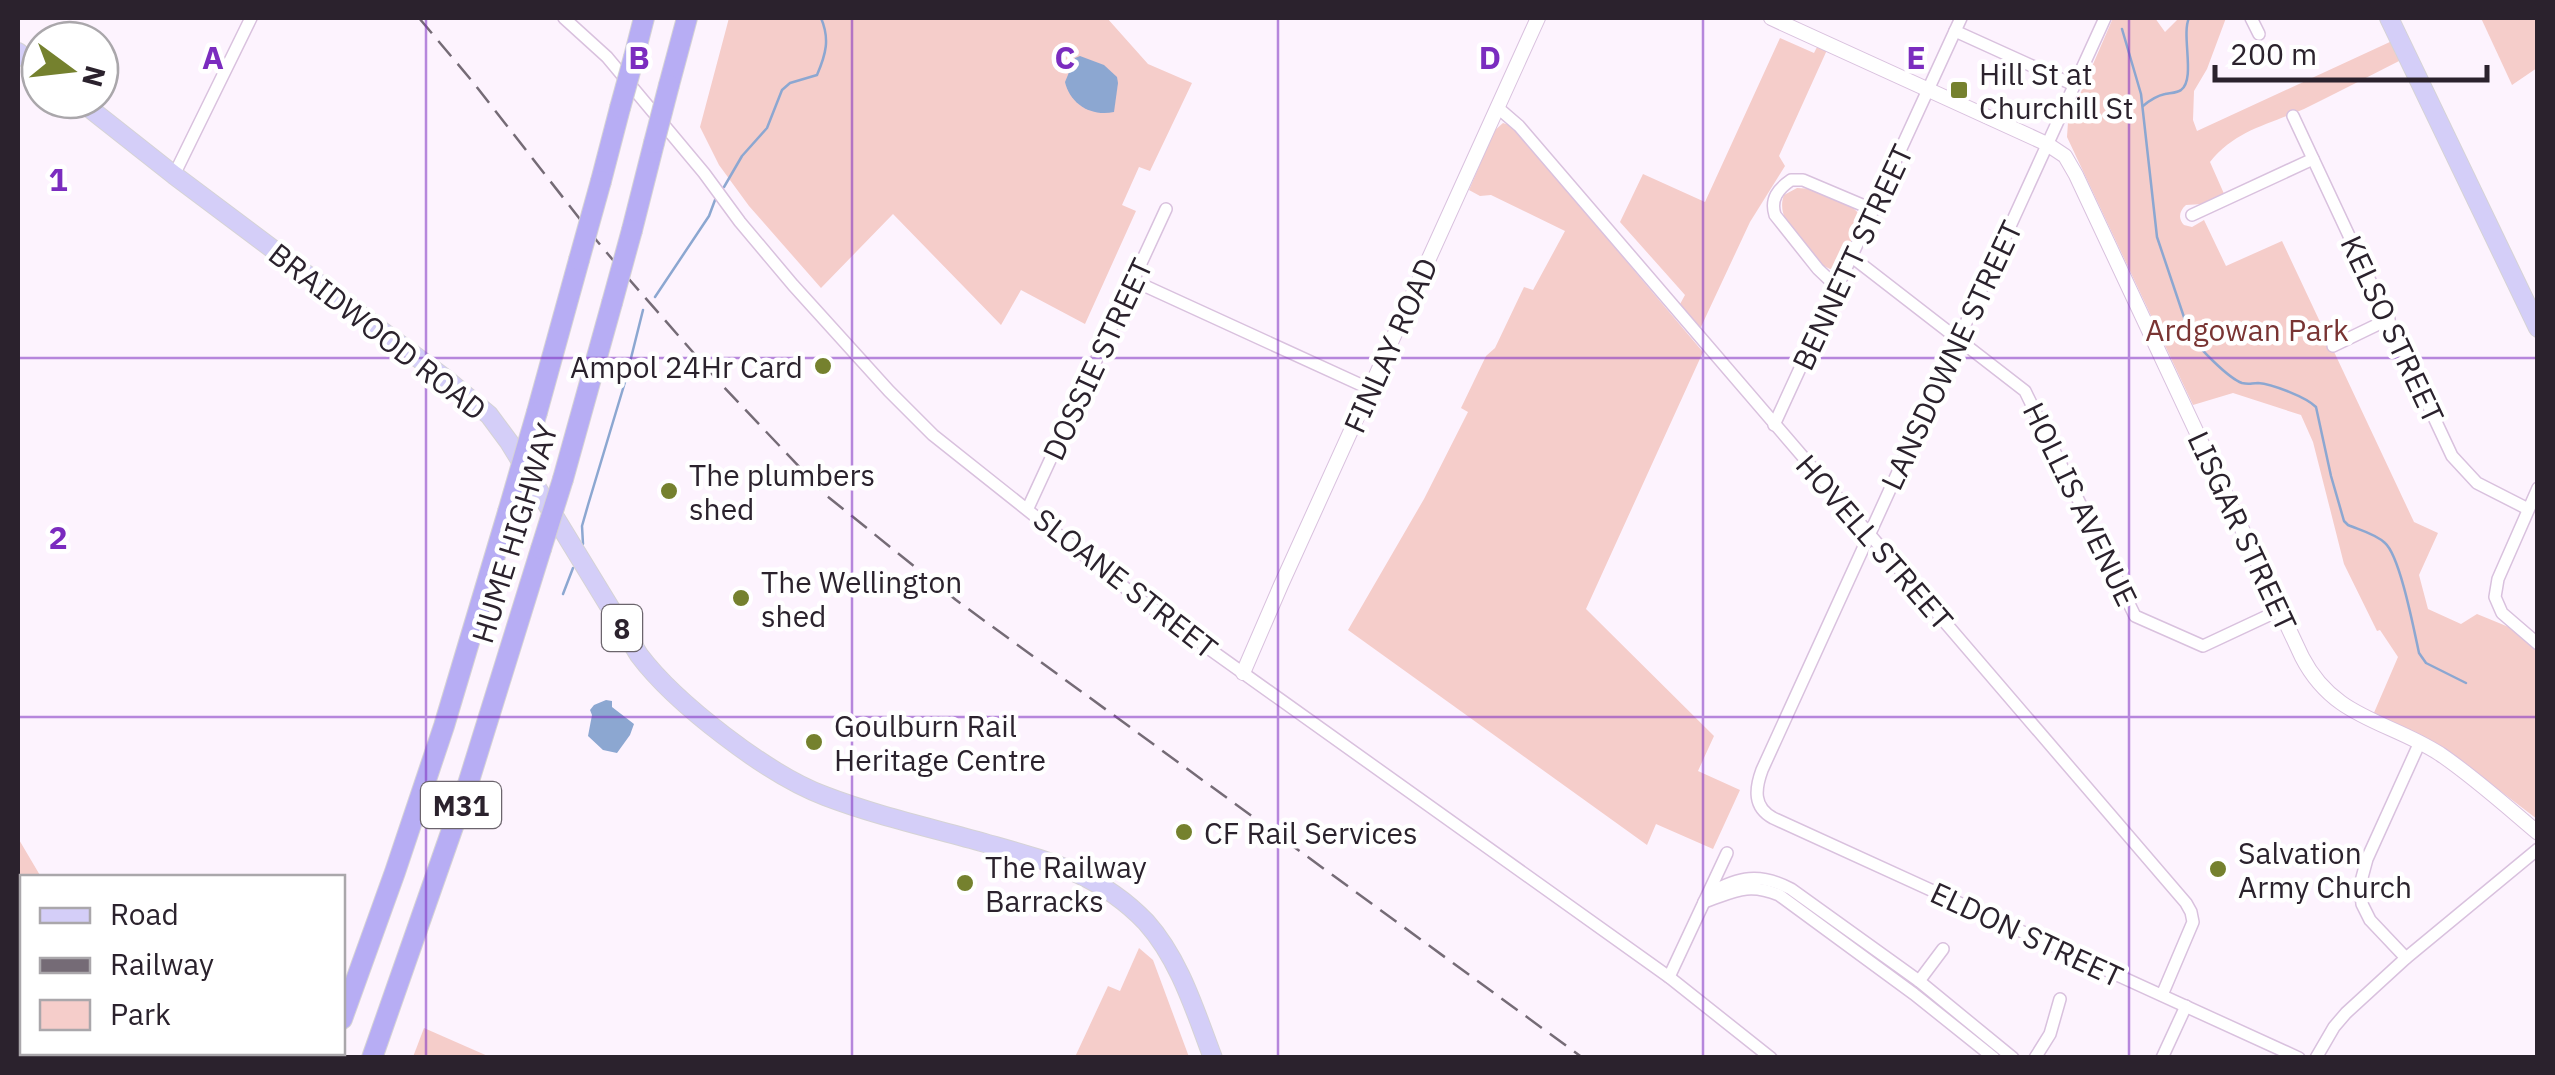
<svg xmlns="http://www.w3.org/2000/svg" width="2555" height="1075" font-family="'IBM Plex Sans',sans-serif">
<rect width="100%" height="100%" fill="#fdf3fe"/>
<!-- green -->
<g fill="#f5cdca">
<polygon points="729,18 1107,18 1148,64 1192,83 1150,171 1139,167 1122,205 1136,211 1085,324 1021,290 1001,325 893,214 821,288 749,206 719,165 700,127"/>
<path d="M2113,18H2155L2165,32L2179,18H2226L2207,69L2194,91L2193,120L2197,131L2392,41L2401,60C2369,76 2337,93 2304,109C2268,125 2236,130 2210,162L2225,196L2203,204L2186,205C2179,211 2178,219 2184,225L2192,227L2204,220L2226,266L2282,241L2414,522L2438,533L2419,575L2428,609L2461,624L2477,614L2516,630L2537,650V819L2444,748L2373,715L2398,657L2380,630L2377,631L2344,564L2313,442L2301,415L2233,393L2193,405L2067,137L2068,122Z"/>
<polygon points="2481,18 2537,18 2537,68 2512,85"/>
<polygon points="1780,38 1814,53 1818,45 1827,50 1779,156 1785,166 1750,222 1700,329 1679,306 1685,295 1620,222 1643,174 1705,202"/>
<polygon points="1503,123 1512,126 1703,352 1586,609 1714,736 1698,771 1740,790 1713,849 1656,824 1647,845 1348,630 1424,499 1468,412 1461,408 1486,356 1495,348 1524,287 1533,290 1565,231 1491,195 1480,196 1469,190 1494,131"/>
<path d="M1797,188C1817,188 1849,200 1861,216C1859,233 1850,254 1839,267L1830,269L1822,265C1806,246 1774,221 1784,195Z"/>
<polygon points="18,838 41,877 22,878 22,1052 127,1052 130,1057 18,1057"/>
<polygon points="1139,948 1153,960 1189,1057 1075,1057 1108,986 1120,991"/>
<polygon points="424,1028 490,1057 413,1057"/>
</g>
<!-- water -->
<g fill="#8ca7d1">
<path d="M1080,56L1104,65L1117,77L1118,83L1114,112C1091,117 1070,104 1065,82L1075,58Z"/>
<polygon points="606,700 612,701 612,707 634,724 630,735 617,753 603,750 588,736 592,715 590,710 594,705"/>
</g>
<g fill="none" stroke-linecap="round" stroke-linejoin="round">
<!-- stream -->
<g stroke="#8ca7d1" stroke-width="2.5">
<path d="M2122,29L2141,94L2157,237L2190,335C2199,348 2228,378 2242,383C2250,385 2251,383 2258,383C2272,384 2306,397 2316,407L2331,476L2344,521L2348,525C2360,530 2376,534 2385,543C2400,556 2414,630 2419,653L2426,663L2466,683"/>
<path d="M2143,106C2150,100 2156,96 2165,94C2169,93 2178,93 2181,90C2196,79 2181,35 2189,18"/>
<path d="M724,187L742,156L767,128L782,90L790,83L817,75C826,54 830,39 821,18"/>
<polyline points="655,297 709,216 715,200"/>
<polyline points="583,544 582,526 588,505 625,382 643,310"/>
<polyline points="563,594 573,568"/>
</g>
<defs>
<g id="minor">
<polyline points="564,18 607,57 704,173 740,222 793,285 889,391 933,435 1138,598 1669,977 1771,1058"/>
<path d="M2105,18L1762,770C1755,789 1753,807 1773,818L2299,1058"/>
<polyline points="2251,18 2259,34"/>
<polyline points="1955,31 2074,85"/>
<polyline points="1497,107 1519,126 2186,903 2191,912 2193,922 2162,995"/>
<polyline points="2293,116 2452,456 2477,483 2528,509"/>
<polyline points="174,175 251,18"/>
<polyline points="2192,215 2313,159"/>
<polyline points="1852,257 2025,391 2135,616 2203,646 2280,610"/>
<polyline points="1132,280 1370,389"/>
<path d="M1838,288L1818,269L1775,215C1770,199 1778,189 1791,180H1803L1874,210"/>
<polyline points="2333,346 2389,319"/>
<polyline points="1774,425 1961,18"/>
<polyline points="2538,488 2498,579 2495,597 2502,613 2538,644"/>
<polyline points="1028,508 1166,209"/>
<path d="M1709,893C1739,877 1759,872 1791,889L1919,981L2013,1058"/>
<path d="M1704,902C1734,892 1747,882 1779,895L1914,994L1994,1058"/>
<polyline points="2406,958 2370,920 2362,904 2360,885 2367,859 2420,742"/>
<polyline points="1669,977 1727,853"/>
<polyline points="1919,981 1943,949"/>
<polyline points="2035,1058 2050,1034 2060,999"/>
<polyline points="2162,1058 2186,1006"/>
<polyline points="2316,1058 2334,1027 2346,1013 2406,958 2538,849"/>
</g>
<g id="tertiary">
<path d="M1771,18L2047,144L2065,156L2076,175L2302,657C2334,719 2387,720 2440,754C2474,777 2506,806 2538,833"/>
<polyline points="1243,673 1281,585 1538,18"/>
</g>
<g id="primary">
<polyline points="2389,18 2538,328"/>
<polyline points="18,52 40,69"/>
<path d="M79,100L174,175L446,379L489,415L509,442L639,655C675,703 768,775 825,796C877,816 932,828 985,843C1048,861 1099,873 1146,922C1180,960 1195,1011 1213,1058"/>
</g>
<g id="motorway">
<polyline points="634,57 644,18"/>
<polyline points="669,85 687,18"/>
<polyline points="601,181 620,108"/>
<polyline points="632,230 654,143"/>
<polyline points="537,412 579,260"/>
<polyline points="563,479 612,303"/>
<polyline points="342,1019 395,872 444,726 508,512"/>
<polyline points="329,1058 331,1052"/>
<polyline points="372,1058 468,784 541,549"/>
</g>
</defs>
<!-- minor casing -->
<use href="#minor" stroke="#d9c1de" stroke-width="14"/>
<!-- tertiary casing -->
<use href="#tertiary" stroke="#d9c1de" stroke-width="16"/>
<!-- primary casing -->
<use href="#primary" stroke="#d5d3d5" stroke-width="20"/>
<!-- motorway casing -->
<use href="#motorway" stroke="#d5d3d5" stroke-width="22"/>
<!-- minor -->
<use href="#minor" stroke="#fff" stroke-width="11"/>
<!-- tertiary -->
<use href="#tertiary" stroke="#fff" stroke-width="14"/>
<!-- primary -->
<use href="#primary" stroke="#d4cef8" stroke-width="18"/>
<!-- motorway -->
<use href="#motorway" stroke="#b7adf4" stroke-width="20"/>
<!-- rail -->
<polyline stroke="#756b76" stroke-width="2.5" stroke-dasharray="20 10" stroke-linecap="butt" points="419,18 472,81 597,241 628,278 719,382 827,496 956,600 1583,1058"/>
<defs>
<g id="motorway-bridge">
<polyline points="620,108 634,57"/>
<polyline points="654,143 669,85"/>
<polyline points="579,260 601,181"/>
<polyline points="612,303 632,230"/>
<polyline points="508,512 537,412"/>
<polyline points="541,549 563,479"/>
</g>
</defs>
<!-- motorway-bridge casing -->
<use href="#motorway-bridge" stroke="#d5d3d5" stroke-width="22" stroke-linecap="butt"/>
<!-- motorway-bridge -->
<use href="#motorway-bridge" stroke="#b7adf4" stroke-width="20"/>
</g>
<!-- grid -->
<path fill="none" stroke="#7b2cbf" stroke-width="2.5" stroke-opacity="0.55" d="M426,18V1058M852,18V1058M1278,18V1058M1703,18V1058M2129,18V1058M18,358H2538M18,717H2538"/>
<!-- markers -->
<g fill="#75812e" stroke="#fff" stroke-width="4">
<rect x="1949" y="80" width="20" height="20" rx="5"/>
<circle cx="823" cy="366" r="10"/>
<circle cx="669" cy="491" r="10"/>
<circle cx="741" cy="598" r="10"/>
<circle cx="814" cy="742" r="10"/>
<circle cx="1184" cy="832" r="10"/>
<circle cx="2218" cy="869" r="10"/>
<circle cx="965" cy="883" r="10"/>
</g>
<g text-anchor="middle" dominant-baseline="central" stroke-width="9" stroke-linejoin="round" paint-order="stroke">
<!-- shield labels -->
<g fill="#fff" stroke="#6b646c" stroke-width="2.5">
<rect x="602" y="605" width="40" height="46" rx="8"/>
<rect x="421" y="782" width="80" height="46" rx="8"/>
</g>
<g font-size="28" font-weight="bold" fill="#2b222d">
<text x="622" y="628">8</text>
<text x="461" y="805">M31</text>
</g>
<!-- poi labels -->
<g font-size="30" fill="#2b222d" stroke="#fff" text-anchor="start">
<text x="1979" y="73">Hill St at<tspan x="1979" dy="34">Churchill St</tspan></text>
<text x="803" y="366" text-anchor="end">Ampol 24Hr Card</text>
<text x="689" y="474">The plumbers<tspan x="689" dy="34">shed</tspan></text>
<text x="761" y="581">The Wellington<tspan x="761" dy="34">shed</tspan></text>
<text x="834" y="725">Goulburn Rail<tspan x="834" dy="34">Heritage Centre</tspan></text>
<text x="1204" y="832">CF Rail Services</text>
<text x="2238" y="852">Salvation<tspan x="2238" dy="34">Army Church</tspan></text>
<text x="985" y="866">The Railway<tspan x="985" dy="34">Barracks</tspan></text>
</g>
<!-- street labels -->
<g font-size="30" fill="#2b222d" stroke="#fff">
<text transform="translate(1852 257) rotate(-65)">BENNETT STREET</text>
<text transform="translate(2393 329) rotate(65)">KELSO STREET</text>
<text transform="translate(378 331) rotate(38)">BRAIDWOOD ROAD</text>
<text transform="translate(1390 345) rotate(-66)">FINLAY ROAD</text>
<text transform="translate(1951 355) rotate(-65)">LANSDOWNE STREET</text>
<text transform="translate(1097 359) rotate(-65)">DOSSIE STREET</text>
<text transform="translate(2081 504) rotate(64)">HOLLIS AVENUE</text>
<text transform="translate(2243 531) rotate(65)">LISGAR STREET</text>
<text transform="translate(514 533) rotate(-73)">HUME HIGHWAY</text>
<text transform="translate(1875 542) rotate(49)">HOVELL STREET</text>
<text transform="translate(1126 583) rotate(38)">SLOANE STREET</text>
<text transform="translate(2027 934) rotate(25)">ELDON STREET</text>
</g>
<!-- park labels -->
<g font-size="30" fill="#793433" stroke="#fff">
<text x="2247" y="329">Ardgowan Park</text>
</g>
</g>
<g font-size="32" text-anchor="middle" font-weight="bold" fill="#7b2cbf" stroke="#fff" stroke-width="9" stroke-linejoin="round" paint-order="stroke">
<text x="213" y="69">A</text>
<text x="639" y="69">B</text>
<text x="1065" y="69">C</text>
<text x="1490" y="69">D</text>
<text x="1916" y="69">E</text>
<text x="58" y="191">1</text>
<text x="58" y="549">2</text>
</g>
<!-- border -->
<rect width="2555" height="1075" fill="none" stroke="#2b222d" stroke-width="40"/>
<!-- legend -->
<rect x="20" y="875" width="325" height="180" fill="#ffffff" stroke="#aaa7ab" stroke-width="2.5"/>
<rect x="40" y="908" width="50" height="15" fill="#d4cef8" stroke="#aaa7ab" stroke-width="2.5"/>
<text x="110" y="925" font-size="30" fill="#2b222d">Road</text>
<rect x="40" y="958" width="50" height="15" fill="#756b76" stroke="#aaa7ab" stroke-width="2.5"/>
<text x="110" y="975" font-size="30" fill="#2b222d">Railway</text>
<rect x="40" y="1000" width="50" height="30" fill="#f5cdca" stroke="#aaa7ab" stroke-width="2.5"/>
<text x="110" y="1025" font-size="30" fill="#2b222d">Park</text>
<!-- north arrow -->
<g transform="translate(70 70) rotate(105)"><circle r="48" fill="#ffffff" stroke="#aaa7ab" stroke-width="2.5"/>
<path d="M0-8L18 38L0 25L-18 38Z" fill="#75812e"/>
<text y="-15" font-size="28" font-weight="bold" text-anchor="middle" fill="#2b222d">N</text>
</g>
<!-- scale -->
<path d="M2215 65v15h272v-15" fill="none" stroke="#2b222d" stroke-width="5"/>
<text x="2230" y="65" font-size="30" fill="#2b222d" stroke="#ffffff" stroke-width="8" paint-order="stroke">200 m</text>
</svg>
